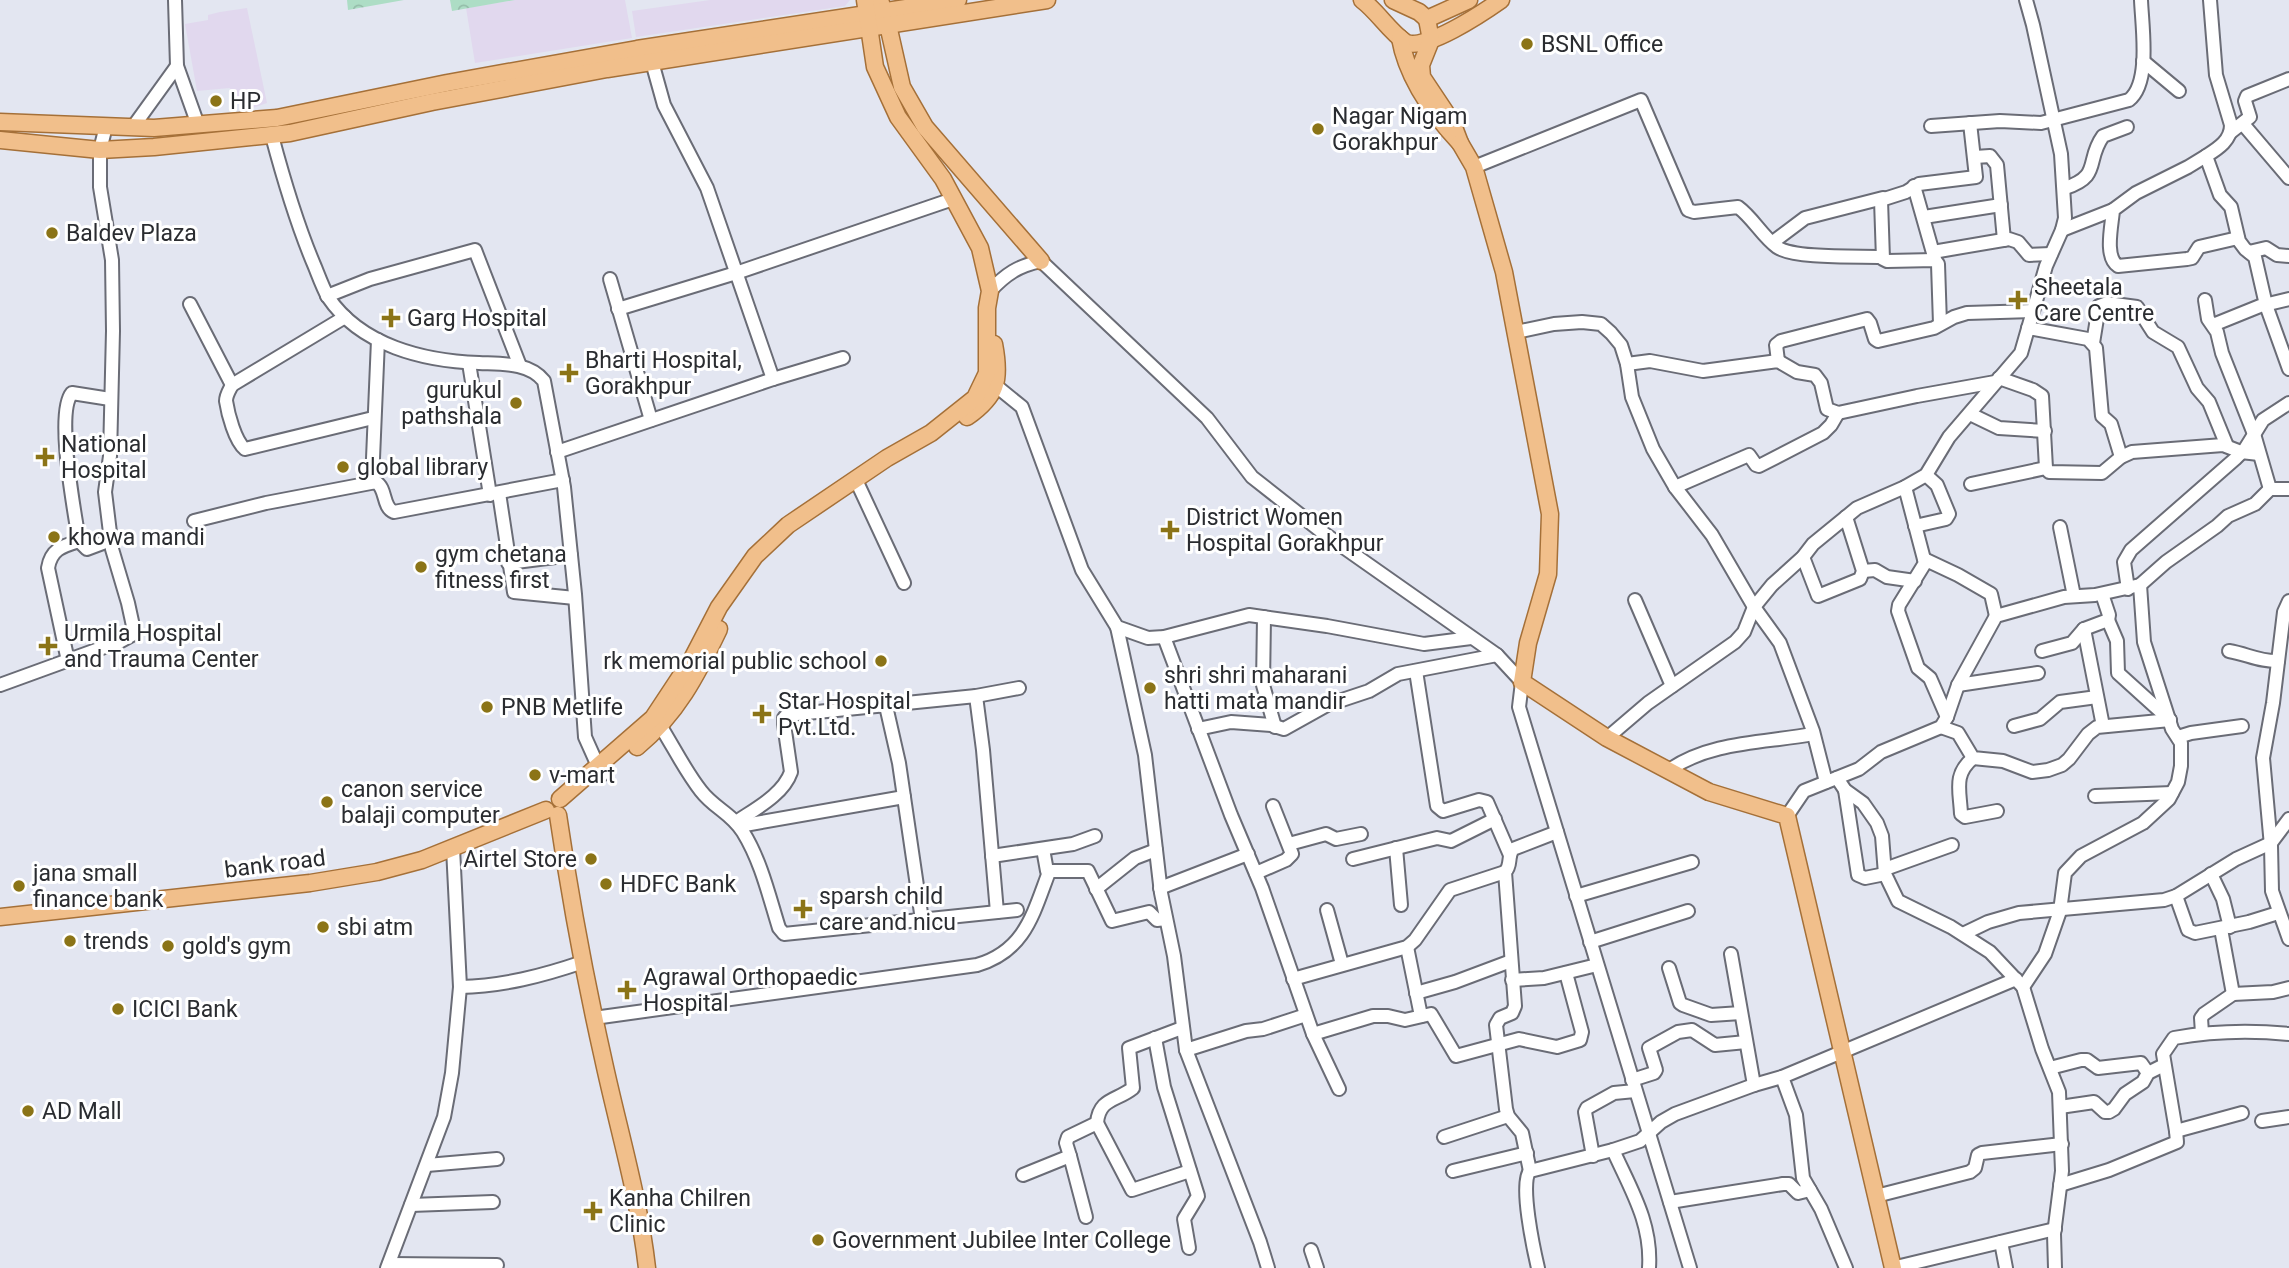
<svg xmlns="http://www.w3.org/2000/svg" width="2289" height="1268" font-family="Roboto,sans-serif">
<defs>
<pattern id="forest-crowns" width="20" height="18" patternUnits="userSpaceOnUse" patternTransform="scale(1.75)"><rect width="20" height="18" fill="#adddc5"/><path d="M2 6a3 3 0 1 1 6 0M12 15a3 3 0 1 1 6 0" fill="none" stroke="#95beaa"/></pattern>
</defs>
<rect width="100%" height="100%" fill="#e3e6f1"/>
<!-- commercial -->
<g fill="#e1d8ee">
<polygon points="515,0 625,0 632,38 475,63 466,8"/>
<polygon points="710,0 850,0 845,6 636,37 632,11"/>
<polygon points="247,8 267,103 250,109 242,108 241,103 235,103 230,88 197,91 185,24 208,20 208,15 220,12"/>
</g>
<!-- forest -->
<g fill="url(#forest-crowns)">
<polygon points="347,0 404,0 348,10"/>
<polygon points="450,0 515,0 452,11"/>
</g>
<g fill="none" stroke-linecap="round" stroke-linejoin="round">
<defs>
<g id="minor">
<polyline points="175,0 177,66 198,125"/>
<path d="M2210,0L2216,75L2231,125C2231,140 2219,148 2206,156L2220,195L2231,207L2239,241L2245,249L2255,257L2266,305L2289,369"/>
<polyline points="2143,61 2179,91"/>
<polyline points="652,62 664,105 707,188 773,379"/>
<polyline points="2243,124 2289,178"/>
<path d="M1931,126L2000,121L2041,123L2129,100C2151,83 2142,26 2141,0"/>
<polyline points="133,127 177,66"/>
<polyline points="2231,132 2250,117 2245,101 2247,96 2289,79"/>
<path d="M272,136C284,181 297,225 315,267C319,277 323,288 328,297C361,346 424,361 479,363C501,364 529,362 544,381L564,487L575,594L585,737L602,775"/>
<path d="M2206,156L2188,167L2136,193L2113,210C2112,225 2104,257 2118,266L2187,259L2192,258L2199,247L2238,238"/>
<polyline points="1975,157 1990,156 1997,165 2004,240"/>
<path d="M1474,167L1641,100L1688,210L1694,212L1738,207C1753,218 1762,236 1777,247C1794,259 1859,256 1882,257"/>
<polyline points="1914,186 1935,260"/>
<path d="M2065,188C2102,176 2085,161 2103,136L2127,127"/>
<polyline points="1924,217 2001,205"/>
<polyline points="2062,230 2113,210"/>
<polyline points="1773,242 1805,218 1883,198"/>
<polyline points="1933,252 2009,239 2018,242 2029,255 2051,254"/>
<polyline points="2249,252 2266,248 2277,255 2289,256"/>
<polyline points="610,279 651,420"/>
<path d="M990,291C1006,274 1018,266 1041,261L1207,418L1252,477L1322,532L1497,655L1522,682L1519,707L1690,1268"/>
<polyline points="327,296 370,279 475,250 520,366"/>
<polyline points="2205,300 2208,319 2217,332 2222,353 2254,434 2270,489"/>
<polyline points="190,304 232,385 345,317"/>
<polyline points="618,309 736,273 953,199"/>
<polyline points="1940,324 1938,264 1935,260 1887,261 1883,259 1881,200 1906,192 1919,184 1976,177 1970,123"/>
<polyline points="2213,325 2260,306 2289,299"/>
<polyline points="2028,328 2088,339 2096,348 2102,416 2111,424 2121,457"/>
<polyline points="1516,332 1554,324 1582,322 1601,324 1611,333 1621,345 1627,364 1632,397 1653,449 1675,487 1712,535 1754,607 1780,643 1813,731 1826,782"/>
<polyline points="2093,343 2099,306 2107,303 2137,307 2153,332 2178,347 2197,388 2209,402 2227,446"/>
<polyline points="1778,361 1776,345 1781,341 1867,319 1870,323 1875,339 1878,341 1934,328 1954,317 1967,313 2033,311"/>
<polyline points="469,363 490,495"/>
<polyline points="1627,364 1650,361 1703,371 1778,361 1797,372 1815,375 1821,383 1827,409 1838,413 1917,396 1995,382"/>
<polyline points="1999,378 2033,390 2042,396 2046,468 2049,472 2102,473 2121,457 2132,452 2223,445 2241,452 2259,454"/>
<polyline points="990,381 1022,407 1082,570 1117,627 1148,638 1164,637 1249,615 1327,626 1424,644 1471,638"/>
<path d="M232,385C229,391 226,395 226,401C228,414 235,441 245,449L373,418"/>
<path d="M110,399L72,393C55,413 75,513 79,541L87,549L111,540"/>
<polyline points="1970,414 1999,428 2045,431"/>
<polyline points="557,452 773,379 843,358"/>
<polyline points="856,480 904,583"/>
<polyline points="372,482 378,340"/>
<polyline points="1971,484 2046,468"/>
<polyline points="1675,487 1749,455 1756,465 1759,466 1823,433 1831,425 1838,413"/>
<polyline points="1905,487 1925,563 1899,605 1898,611 1918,668 1930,678 1947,717"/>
<polyline points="499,493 514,592 575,598"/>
<path d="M194,521L266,503L376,482C387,489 382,507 394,512L563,480"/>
<polyline points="1915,526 1946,519 1949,514 1937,485 1926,475"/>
<polyline points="2060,527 2074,596"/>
<polyline points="1803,557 1818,596 1860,579 1863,571 1846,517"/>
<polyline points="1924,559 1958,575 1991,594 1996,616"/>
<polyline points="508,563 571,555"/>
<polyline points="1863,571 1875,570 1887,577 1915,581"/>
<polyline points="2128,589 2124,562 2131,550 2235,459 2245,449 2263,420 2289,403"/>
<polyline points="1635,600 1672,686"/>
<polyline points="2289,601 2284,612 2273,703 2263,758 2271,846 2272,891 2289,939"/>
<polyline points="1264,617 1263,685 1275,727"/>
<polyline points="2108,620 2117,641 2118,673 2170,720"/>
<polyline points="1117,627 1145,755 1161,893 1174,956 1186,1050 1260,1242 1268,1268"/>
<polyline points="2084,629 2103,726"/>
<polyline points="1164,637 1231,815 1262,888 1313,1034 1339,1089"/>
<polyline points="2042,651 2072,643 2084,629 2108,620 2109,615 2102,594"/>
<path d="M2229,651C2247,654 2260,662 2278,661"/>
<path d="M68,661L48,568C51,549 63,546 79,541"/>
<polyline points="1416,671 1437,806 1443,811 1479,800 1487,802 1510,855"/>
<polyline points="0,685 121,641 132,635 133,626 128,603 112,549 105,492 110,456 113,331 112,260 100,187 100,150 106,126"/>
<polyline points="1958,685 2038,673"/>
<polyline points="976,696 983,750 997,912"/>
<polyline points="886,706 899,763 922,920"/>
<polyline points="2014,726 2040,719 2060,702 2097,697"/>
<path d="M661,727C674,748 686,772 701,791C714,808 731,813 743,832C761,861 769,896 779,928L784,934L1017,910"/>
<polyline points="1941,727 1958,733 1973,758 2003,761 2032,772 2048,770 2062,765 2069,759 2088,734 2097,727 2170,720"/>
<polyline points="1198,729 1231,722 1271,725 1284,729 1327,705 1369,691 1398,674 1497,655"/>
<polyline points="2178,737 2191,733 2242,726"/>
<polyline points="1607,738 1648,703 1735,642 1744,632 1754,607 1772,585 1803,557 1813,544 1857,508 1905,487 1926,475 1949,437 2021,353 2046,266 2062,230 2065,218 2061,154 2033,25 2026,0"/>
<path d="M1973,758C1953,775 1960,790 1961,814L1965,817L1997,811"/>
<path d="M1669,770C1711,741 1765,743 1813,734"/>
<polyline points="1837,778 1845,790 1863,803 1877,823 1882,836 1885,874 1898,901 1951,927 1990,952 2023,987 2042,1049 2059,1092 2062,1171 2054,1234 2055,1268"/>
<polyline points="1845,790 1858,875 1865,878 1885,874"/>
<polyline points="2095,796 2172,793"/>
<polyline points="1787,816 1804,791 1859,769 1881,752 1941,727 1947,717 1958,685 1996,616 2064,597 2095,595 2140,585 2166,562 2217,526 2228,516 2255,504 2270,489 2289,489"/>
<path d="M736,822C755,809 783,795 791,772L784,724V718L787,715L976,696L1019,688"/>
<polyline points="739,826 904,797"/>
<polyline points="1289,844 1326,834 1336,839 1361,834"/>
<polyline points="1396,848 1401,905"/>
<polyline points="1043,849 1047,871 1088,871 1112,921 1149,912 1157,920 1166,919"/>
<polyline points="992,856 1073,844 1095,836"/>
<polyline points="1353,859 1437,838 1451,841 1495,819"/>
<polyline points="1885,869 1952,845"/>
<polyline points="1256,873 1286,860 1292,854 1273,806"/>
<polyline points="2211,874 2223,899 2230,927"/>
<polyline points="1160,888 1248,854"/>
<polyline points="1096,889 1135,858 1156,850"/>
<polyline points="1576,896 1692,862"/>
<polyline points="2176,896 2188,930 2195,933 2249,922 2278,913"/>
<polyline points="1327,910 1342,964"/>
<polyline points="2221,929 2233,994 2273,992 2289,988"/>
<polyline points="1963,934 1988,922 2019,913 2164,900 2176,896 2236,859 2271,843 2289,819"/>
<polyline points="1590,942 1688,911"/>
<polyline points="1407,947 1421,1016"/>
<polyline points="1731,954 1754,1085"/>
<polyline points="1669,968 1680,1003 1683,1005 1711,1015 1741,1013"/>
<polyline points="1293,979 1407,947 1415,940 1450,890 1505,872"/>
<polyline points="1512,980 1544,978 1597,965"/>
<path d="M460,987C503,986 542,976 583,962"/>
<polyline points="2023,987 2045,954 2060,911 2065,873 2081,856 2143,823 2169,799 2178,782 2181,766 2181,743 2172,729 2144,642 2140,585"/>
<polyline points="1416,993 1455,982 1511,961"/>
<path d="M594,1018L977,965C1025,951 1033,914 1049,872"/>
<polyline points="2202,1033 2201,1018 2204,1014 2233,994"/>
<polyline points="1313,1034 1373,1016 1388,1016 1405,1020 1431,1014 1456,1056 1519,1039 1557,1047 1580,1040 1582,1032 1566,973"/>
<polyline points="1155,1038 1164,1087 1198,1196 1184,1219 1189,1248"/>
<polyline points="1186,1050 1246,1031 1263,1029 1306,1015"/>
<polyline points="2050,1068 2081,1060 2087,1060 2098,1068 2141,1063 2148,1073"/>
<polyline points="1782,1077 1796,1115 1803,1178 1821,1209 1846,1268"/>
<polyline points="1632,1080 1654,1073 1656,1070 1649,1048 1678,1032 1692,1030 1715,1045 1746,1042"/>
<polyline points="2060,1107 2094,1102 2105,1112 2109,1112 2114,1109 2125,1094 2143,1082 2148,1073 2164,1065"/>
<polyline points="2262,1121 2289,1117"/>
<path d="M1097,1123C1099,1098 1117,1101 1133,1088L1129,1048L1182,1028"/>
<path d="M2176,1131L2163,1054L2174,1038C2213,1031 2249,1030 2289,1034"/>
<polyline points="1444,1137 1508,1116"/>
<path d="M1613,1150C1631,1190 1652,1223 1649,1268"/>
<polyline points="1070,1156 1086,1217"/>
<polyline points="1593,1156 1585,1112 1587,1108 1614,1093 1635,1091"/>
<polyline points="427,1165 497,1159"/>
<polyline points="1453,1171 1527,1153"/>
<path d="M1530,1171L1522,1133L1508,1116L1506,1109L1496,1025L1500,1018L1512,1013L1515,1006L1505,872C1512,865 1507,857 1513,849L1557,832"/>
<polyline points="1023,1175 1070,1156 1066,1143 1068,1137 1097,1123 1132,1190 1190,1171"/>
<polyline points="2060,1185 2109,1170 2177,1142 2176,1131 2242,1113"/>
<polyline points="1876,1196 1970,1172 1975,1168 1978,1155 1982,1153 2062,1144"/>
<polyline points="1670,1202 1783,1184 1789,1184 1798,1193 1810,1190"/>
<polyline points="411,1205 493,1202"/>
<polyline points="2001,1242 2006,1268"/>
<polyline points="1311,1250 1317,1268"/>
<polyline points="389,1264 497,1265"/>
<polyline points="387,1268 444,1117 452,1073 460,987 453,848"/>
<path d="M1538,1268C1534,1251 1519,1182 1530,1171L1613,1150L1640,1141L1661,1122L1675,1114L1754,1085L1782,1077L2016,979"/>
<polyline points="1892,1268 2055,1229"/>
</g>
<g id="major">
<polyline points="880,0 888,25 902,87 925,127 1041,261"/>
<path d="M1362,0C1378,12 1389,31 1405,42C1423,53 1484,12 1501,0"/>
<polyline points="1393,0 1419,12 1427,19 1469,0"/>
<path d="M1400,38C1407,78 1433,114 1460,143L1452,122L1422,77L1421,65L1431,40L1427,19"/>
<polyline points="0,122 154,128 277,118 447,83 637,49 958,0"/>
<polyline points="0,140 100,150 154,147 290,133 432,102 607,69 1047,0"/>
<polyline points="1460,143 1474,167 1504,272 1550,514 1548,574 1528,643 1522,682 1607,738 1709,792 1787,816 1893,1268"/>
<path d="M967,417C997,396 1001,381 994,344"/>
<path d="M637,747C677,714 697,675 719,629"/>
<polyline points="560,799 653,718 692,659 719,607 755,556 788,525 887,458 931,433 975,398 987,373 987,308 990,291 980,248 943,179 898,117 875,67 865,0"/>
<path d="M558,815C570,897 585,978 603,1058C618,1128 639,1197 647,1268"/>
<polyline points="0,917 310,883 377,872 422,860 546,810"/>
</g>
</defs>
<!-- minor casing -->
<use href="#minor" stroke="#6a6c76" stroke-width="16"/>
<!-- major casing -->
<use href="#major" stroke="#a57038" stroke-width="19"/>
<!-- minor -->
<use href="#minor" stroke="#fff" stroke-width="12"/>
<!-- major -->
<use href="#major" stroke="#f1bf8b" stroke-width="16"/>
</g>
<!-- markers -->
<g fill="#8b7417" stroke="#fff" stroke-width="2.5">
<circle cx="1527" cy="44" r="7"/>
<circle cx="216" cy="101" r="7"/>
<circle cx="1318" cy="129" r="7"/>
<circle cx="52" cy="233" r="7"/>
<path d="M2014.5 289.5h7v7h7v7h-7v7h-7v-7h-7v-7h7z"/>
<path d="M387.5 307.5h7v7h7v7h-7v7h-7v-7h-7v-7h7z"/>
<path d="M565.5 362.5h7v7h7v7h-7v7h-7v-7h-7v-7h7z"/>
<circle cx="516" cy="403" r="7"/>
<path d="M41.5 446.5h7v7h7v7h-7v7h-7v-7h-7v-7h7z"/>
<circle cx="343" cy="467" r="7"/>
<path d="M1166.5 519.5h7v7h7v7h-7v7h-7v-7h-7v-7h7z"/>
<circle cx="54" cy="537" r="7"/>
<circle cx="421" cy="567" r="7"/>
<path d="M44.5 635.5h7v7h7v7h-7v7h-7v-7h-7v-7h7z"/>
<circle cx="881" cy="661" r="7"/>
<circle cx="1150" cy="688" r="7"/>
<circle cx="487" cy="707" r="7"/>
<path d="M758.5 703.5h7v7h7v7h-7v7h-7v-7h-7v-7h7z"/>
<circle cx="535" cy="775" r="7"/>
<circle cx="327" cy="802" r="7"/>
<circle cx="591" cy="859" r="7"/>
<circle cx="606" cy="884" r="7"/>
<circle cx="19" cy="886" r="7"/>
<path d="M799.5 898.5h7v7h7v7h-7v7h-7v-7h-7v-7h7z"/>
<circle cx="323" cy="927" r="7"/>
<circle cx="70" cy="941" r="7"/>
<circle cx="168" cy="946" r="7"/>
<path d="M623.5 979.5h7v7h7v7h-7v7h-7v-7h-7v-7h7z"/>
<circle cx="118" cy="1009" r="7"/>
<circle cx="28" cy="1111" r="7"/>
<path d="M589.5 1200.5h7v7h7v7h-7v7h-7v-7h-7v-7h7z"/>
<circle cx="818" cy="1240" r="7"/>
</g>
<g text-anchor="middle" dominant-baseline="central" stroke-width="6" stroke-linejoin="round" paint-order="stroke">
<!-- poi labels -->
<g font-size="23" fill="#2a2c30" stroke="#fff" text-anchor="start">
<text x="1541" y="44">BSNL Office</text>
<text x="230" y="101">HP</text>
<text x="1332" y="116">Nagar Nigam<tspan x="1332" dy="26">Gorakhpur</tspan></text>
<text x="66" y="233">Baldev Plaza</text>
<text x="2034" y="287">Sheetala<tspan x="2034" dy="26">Care Centre</tspan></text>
<text x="407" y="318">Garg Hospital</text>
<text x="585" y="360">Bharti Hospital,<tspan x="585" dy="26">Gorakhpur</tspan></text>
<text x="502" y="390" text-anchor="end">gurukul<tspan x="502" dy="26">pathshala</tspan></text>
<text x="61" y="444">National<tspan x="61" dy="26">Hospital</tspan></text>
<text x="357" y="467">global library</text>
<text x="1186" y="517">District Women<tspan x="1186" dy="26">Hospital Gorakhpur</tspan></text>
<text x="68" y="537">khowa mandi</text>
<text x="435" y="554">gym chetana<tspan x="435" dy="26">fitness first</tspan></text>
<text x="64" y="633">Urmila Hospital<tspan x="64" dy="26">and Trauma Center</tspan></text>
<text x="867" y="661" text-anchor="end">rk memorial public school</text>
<text x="1164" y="675">shri shri maharani<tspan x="1164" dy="26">hatti mata mandir</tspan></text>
<text x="778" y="701">Star Hospital<tspan x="778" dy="26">Pvt.Ltd.</tspan></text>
<text x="501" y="707">PNB Metlife</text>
<text x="549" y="775">v-mart</text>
<text x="341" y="789">canon service<tspan x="341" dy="26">balaji computer</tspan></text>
<text x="577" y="859" text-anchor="end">Airtel Store</text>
<text x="33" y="873">jana small<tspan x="33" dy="26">finance bank</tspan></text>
<text x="620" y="884">HDFC Bank</text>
<text x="819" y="896">sparsh child<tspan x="819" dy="26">care and nicu</tspan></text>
<text x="337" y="927">sbi atm</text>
<text x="84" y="941">trends</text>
<text x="182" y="946">gold's gym</text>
<text x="643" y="977">Agrawal Orthopaedic<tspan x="643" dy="26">Hospital</tspan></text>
<text x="132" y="1009">ICICI Bank</text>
<text x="42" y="1111">AD Mall</text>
<text x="609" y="1198">Kanha Chilren<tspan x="609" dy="26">Clinic</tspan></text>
<text x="832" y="1240">Government Jubilee Inter College</text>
</g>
<!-- street labels -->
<g font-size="23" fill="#2a2c30" stroke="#fff">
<text transform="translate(275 864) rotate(-7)">bank road</text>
</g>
</g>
</svg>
